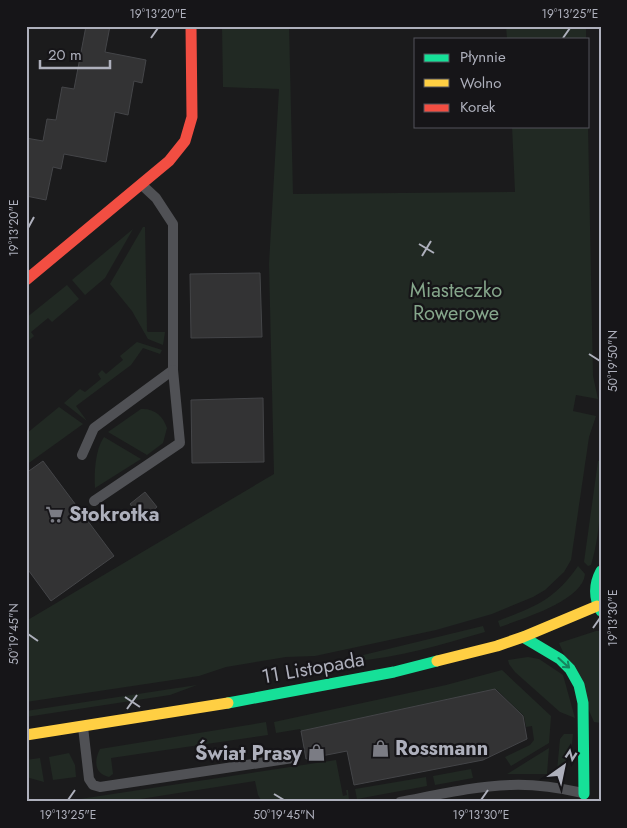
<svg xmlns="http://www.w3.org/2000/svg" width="627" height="828" font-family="Jost,sans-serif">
<rect width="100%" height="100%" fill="#1b1b1c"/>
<!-- green -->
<g fill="#212923">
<polygon points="222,26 289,26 293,194 515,192 512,126 588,126 593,376 598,399 576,395 573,411 596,416 589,437 571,560 564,572 545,590 533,597 492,614 436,630 315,656 286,657 226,667 199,676 26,702 26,621 274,474 269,264 279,89 223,87"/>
<polygon points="506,26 586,26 586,39 507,39"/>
<polygon points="143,227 145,227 147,331 148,332 165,332 163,345 148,339 132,311 110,284"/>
<polygon points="133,229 105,278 85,295 72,280"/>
<polygon points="67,285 79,299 52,322 48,318 31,332 34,336 26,343 26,318"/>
<polygon points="137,342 162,350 160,354 143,348 131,365 76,406 87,421 64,403 80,389 85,392 101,379 98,374 102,370 106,374 123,360 120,356"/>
<polygon points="59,407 83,424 26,465 26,434"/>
<path d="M141,409C154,408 163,416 167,428L163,443L147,455L108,432Z"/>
<path d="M104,437L141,459L95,488C94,473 95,450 104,437Z"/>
<path d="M598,461H601C601,496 601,532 591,565L588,566L584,562Z"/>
<path d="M578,566L585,574C583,601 521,619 500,627L498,621C534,607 555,600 578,566Z"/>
<path d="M483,626L485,632C443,644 398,658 353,661L355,657Z"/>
<polygon points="596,631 601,631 601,723 594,722 559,643"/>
<polygon points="528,657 539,659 563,675 575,718 560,712 515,672 509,664 508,660"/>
<polygon points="502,670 551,716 549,743 511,766 505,757 530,745 534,740 532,726 526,727 524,716 496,689 301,731 300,729 276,733 274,722 446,685"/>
<polygon points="197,685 170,695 26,717 26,711"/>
<path d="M266,722L268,735L111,758L113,774L109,777C94,774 94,760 100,749Z"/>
<path d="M564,734H573C571,751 573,761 557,771L560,739Z"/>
<polygon points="549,748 547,774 507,774"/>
<polygon points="69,753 75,765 76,777 53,780 49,757"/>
<polygon points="40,758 44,782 26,777 26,760"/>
<polygon points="336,760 343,796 347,795 346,790 348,790 349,800 337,802 262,802 258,795 255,781 121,802 80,802 80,799"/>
<polygon points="471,769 473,778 435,785 433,776"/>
<polygon points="426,777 427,786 357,799 355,789"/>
</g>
<!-- building -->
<g fill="#333334" stroke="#444548">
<polygon points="86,26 110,26 105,52 146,60 142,83 134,81 128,115 115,112 106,162 64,154 61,169 53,167 46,200 26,196 26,138 43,141 47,119 56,120 62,87 74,89"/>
<polygon points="260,273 262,337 191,338 190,274"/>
<polygon points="263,398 264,462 192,463 191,400"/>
<polygon points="43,461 114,556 51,601 26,567 26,473"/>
<polygon points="145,492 157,507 142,519 130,504"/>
<polygon points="495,689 523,716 527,739 483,760 354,785 347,751 306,759 301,731"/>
</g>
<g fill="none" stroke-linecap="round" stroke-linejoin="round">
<!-- lane -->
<g stroke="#505155" stroke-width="10">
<polyline points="82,455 94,428 173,370 173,224 156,198 142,185"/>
<polyline points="94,501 180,443 173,370"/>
<polyline points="83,727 89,779 93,785 100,787 293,758"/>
<path d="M400,802C437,795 474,786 511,785C535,784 560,788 583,793"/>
</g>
<!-- fast -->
<g stroke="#16e098" stroke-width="11">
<path d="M601,571C594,584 594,598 601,611"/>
<polyline points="523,637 560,659 570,669 579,685 583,703 584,794"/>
<polyline points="228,703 394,672 437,661"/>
</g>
<!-- slow -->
<g stroke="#ffcf43" stroke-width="11">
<polyline points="437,661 497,646 523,637 597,606"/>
<polyline points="26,735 228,703"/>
</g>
<!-- jam -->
<polyline stroke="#f24e42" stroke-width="11" points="26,280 169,161 185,141 192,117 191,26"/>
</g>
<!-- one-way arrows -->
<defs><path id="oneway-shaft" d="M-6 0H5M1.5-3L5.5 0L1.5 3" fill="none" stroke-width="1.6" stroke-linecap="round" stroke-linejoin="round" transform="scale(1.25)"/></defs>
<use stroke="#16855e" href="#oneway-shaft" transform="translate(564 663) rotate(42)"/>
<!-- ticks -->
<path fill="none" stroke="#aeb0bc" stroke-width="2" d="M151,38L158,28M563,38L570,28M28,228L34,217M419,244L434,253M422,256L431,241M589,354L600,361M593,628L600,618M28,634L38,641M125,697L140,707M127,709L137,695M274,794L284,800M68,800L75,790M481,800L488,790"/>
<!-- icons -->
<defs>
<symbol id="supermarket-bare" viewBox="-9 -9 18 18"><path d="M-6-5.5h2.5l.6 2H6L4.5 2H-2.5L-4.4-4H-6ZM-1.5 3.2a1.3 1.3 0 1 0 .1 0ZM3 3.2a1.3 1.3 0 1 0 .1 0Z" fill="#7b7c84" stroke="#161518" stroke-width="2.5" paint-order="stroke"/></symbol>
<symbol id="shop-bare" viewBox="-9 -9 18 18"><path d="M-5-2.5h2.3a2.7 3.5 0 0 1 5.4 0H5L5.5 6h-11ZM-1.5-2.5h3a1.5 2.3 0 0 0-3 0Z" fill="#7b7c84" stroke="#161518" stroke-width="2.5" paint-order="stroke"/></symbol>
</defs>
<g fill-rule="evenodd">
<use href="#supermarket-bare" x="42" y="502" width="25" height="25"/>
<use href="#shop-bare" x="368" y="736" width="25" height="25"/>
<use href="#shop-bare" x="304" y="740" width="25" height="25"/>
</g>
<g text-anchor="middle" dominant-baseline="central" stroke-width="4.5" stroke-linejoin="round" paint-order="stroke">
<!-- park labels -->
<g font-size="20" fill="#85a68b" stroke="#161518">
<text x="456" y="290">Miasteczko<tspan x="456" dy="23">Rowerowe</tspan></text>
</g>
<!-- poi labels -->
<g font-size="20" font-weight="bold" fill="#aeb0bc" stroke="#161518" text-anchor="start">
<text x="69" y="514">Stokrotka</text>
<text x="395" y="748">Rossmann</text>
<text x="302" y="753" text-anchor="end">Świat Prasy</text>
</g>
<!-- street labels -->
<g font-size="20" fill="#aeb0bc" stroke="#161518">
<text transform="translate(313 668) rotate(-10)">11 Listopada</text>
</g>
</g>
<!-- border -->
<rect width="627" height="828" fill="none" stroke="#161518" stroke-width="55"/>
<!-- legend -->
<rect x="414" y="38" width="175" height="90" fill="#161518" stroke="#53535a"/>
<rect x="424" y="54" width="25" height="8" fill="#16e098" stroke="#53535a"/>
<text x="460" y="62" font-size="15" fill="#aeb0bc">Płynnie</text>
<rect x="424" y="79" width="25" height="8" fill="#ffcf43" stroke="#53535a"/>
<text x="460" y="88" font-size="15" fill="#aeb0bc">Wolno</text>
<rect x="424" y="104" width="25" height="8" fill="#f24e42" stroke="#53535a"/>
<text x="460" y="112" font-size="15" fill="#aeb0bc">Korek</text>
<!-- north arrow -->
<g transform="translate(564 766) rotate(33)" stroke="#161518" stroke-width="4" paint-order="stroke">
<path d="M0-4L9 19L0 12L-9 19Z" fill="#aeb0bc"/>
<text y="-8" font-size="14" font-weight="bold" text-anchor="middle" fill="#aeb0bc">N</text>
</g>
<!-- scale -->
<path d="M40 60v8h70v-8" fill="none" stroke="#aeb0bc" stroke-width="2.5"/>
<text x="48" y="60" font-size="15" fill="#aeb0bc" stroke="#161518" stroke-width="4" paint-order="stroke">20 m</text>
<rect x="28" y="28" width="572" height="772" fill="none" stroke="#aeb0bc" stroke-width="2"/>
<g font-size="12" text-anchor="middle" fill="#aeb0bc">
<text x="158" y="18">19°13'20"E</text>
<text x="570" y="18">19°13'25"E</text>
<text transform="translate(14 228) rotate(-90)" y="4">19°13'20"E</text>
<text transform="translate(613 361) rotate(-90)" y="4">50°19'50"N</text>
<text transform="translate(613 618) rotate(-90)" y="4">19°13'30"E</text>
<text transform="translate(14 634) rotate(-90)" y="4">50°19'45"N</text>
<text x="68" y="819">19°13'25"E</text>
<text x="284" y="819">50°19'45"N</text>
<text x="481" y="819">19°13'30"E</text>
</g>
</svg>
